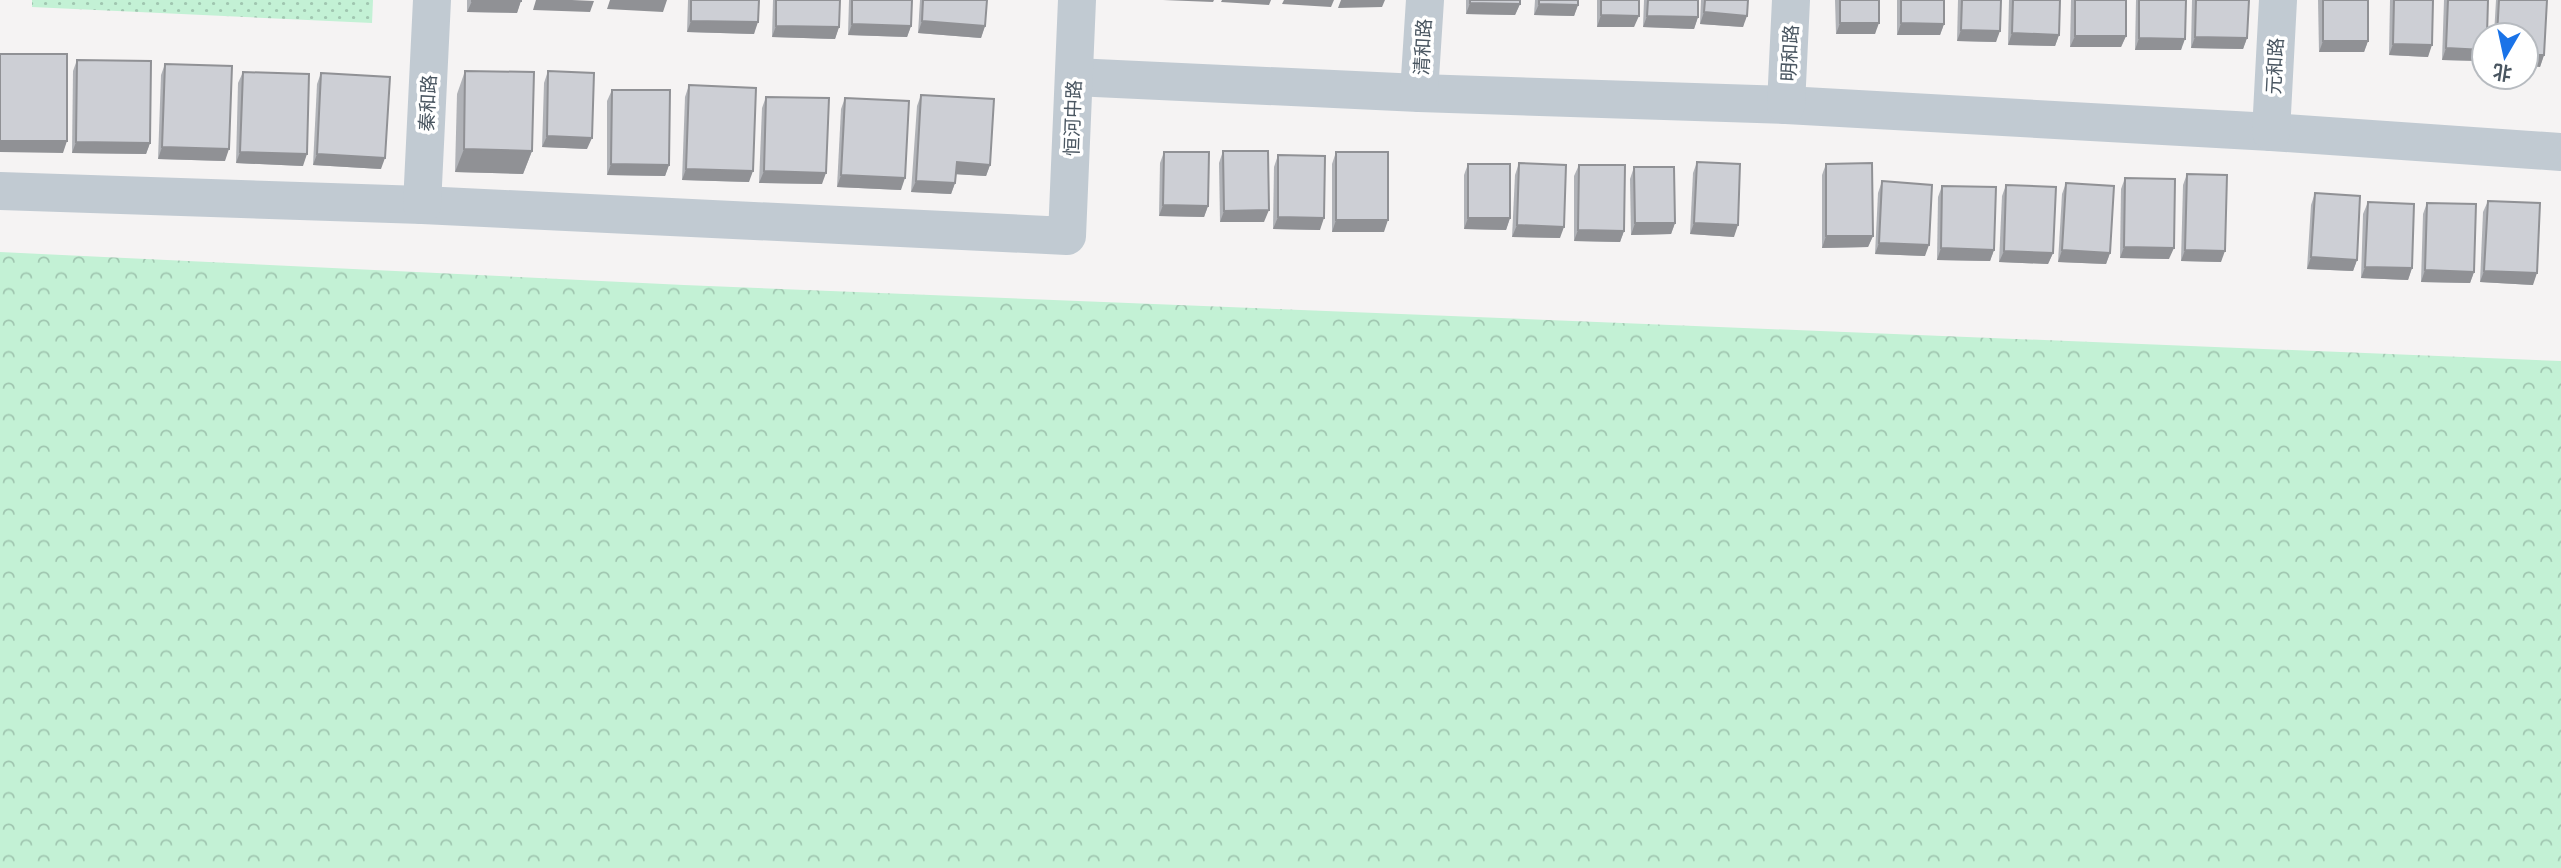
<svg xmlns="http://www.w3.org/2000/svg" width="2561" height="868" font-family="Lato,'Noto Sans SC',sans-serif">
<defs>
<pattern id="forest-crowns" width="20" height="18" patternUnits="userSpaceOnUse" patternTransform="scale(1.75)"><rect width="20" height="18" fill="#c3f1d5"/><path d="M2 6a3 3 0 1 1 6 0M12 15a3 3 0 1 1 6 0" fill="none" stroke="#a0c6b0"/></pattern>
<pattern id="park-dots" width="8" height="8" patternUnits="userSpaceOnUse" patternTransform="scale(1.75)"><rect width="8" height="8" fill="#c3f1d5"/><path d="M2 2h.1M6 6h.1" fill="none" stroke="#a0c6b0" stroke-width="1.8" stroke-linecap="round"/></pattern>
</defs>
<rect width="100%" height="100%" fill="#f5f3f3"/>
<!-- forest -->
<polygon fill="url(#forest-crowns)" points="0,252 684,285 2561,361 2561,868 0,868"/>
<!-- park -->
<polygon fill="url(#park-dots)" points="32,0 373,0 372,23 32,7"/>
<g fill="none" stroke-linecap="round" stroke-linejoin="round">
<!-- street -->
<g stroke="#c1cad2" stroke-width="38">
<polyline points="1074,77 1419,93 1786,105 2271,132 2561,152"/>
<polyline points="1419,93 1425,0"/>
<polyline points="1786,105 1791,0"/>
<polyline points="2271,132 2278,0"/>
<polyline points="0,191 422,205 1067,236 1077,0"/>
<polyline points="422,205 432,0"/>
</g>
</g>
<!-- wall -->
<g fill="#b0b2b7">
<polygon points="467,0 521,0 517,13 467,12"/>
<polygon points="688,0 759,0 754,34 687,32"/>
<polygon points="773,0 840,0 839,27 835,39 772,37"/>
<polygon points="849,0 912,0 911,26 907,37 848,35"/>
<polygon points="920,0 987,0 985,26 981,38 918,33"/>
<polygon points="1466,0 1520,0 1520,4 1515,15 1466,14"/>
<polygon points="1535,0 1578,0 1578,5 1574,16 1534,15"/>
<polygon points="1597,0 1639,0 1634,27 1597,27"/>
<polygon points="1644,0 1698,0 1698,17 1694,29 1643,27"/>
<polygon points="1701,0 1748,0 1743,27 1700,24"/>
<polygon points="1835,0 1879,0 1875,34 1836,34"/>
<polygon points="1897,0 1944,0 1944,24 1940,35 1897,35"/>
<polygon points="1958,0 2001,0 1996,42 1957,41"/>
<polygon points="2009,0 2060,0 2059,35 2055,46 2008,45"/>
<polygon points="2071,0 2126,0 2126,36 2121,47 2070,47"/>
<polygon points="2136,0 2186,0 2181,50 2135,50"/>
<polygon points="2192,0 2249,0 2247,38 2243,49 2191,48"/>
<polygon points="2318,0 2368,0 2368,41 2364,52 2319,52"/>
<polygon points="2390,0 2433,0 2428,57 2389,55"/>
<polygon points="2444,0 2488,0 2482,61 2442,60"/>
<polygon points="2496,0 2547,0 2544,55 2540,67 2526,35 2494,35"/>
<polygon points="77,60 150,143 146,154 72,153 73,71"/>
<polygon points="165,64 225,161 158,159 161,75"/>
<polygon points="465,71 532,151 523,174 455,172 457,94"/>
<polygon points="548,71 587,149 542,147 544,83"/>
<polygon points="243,72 303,166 236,163 238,83"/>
<polygon points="321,73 381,169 313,165 317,84"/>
<polygon points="689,85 749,182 682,180 685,97"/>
<polygon points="612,90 669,165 665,176 607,175 607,101"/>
<polygon points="921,95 990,165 986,176 956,174 955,183 951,194 911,192 917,106"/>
<polygon points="766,97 822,184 759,183 762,108"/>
<polygon points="845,98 901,190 837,187 841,109"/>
<polygon points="1223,151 1264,222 1220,222 1219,163"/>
<polygon points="1164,152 1208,206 1204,217 1159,216 1160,163"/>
<polygon points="1336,152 1384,232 1332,232 1332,164"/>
<polygon points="1278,155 1320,230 1273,229 1274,167"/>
<polygon points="1697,162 1734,237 1690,234 1693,173"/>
<polygon points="1519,163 1560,238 1512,237 1515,175"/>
<polygon points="1468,164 1510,218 1506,230 1464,229 1464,175"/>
<polygon points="1826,164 1873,236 1868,247 1822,248 1822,175"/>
<polygon points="1579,165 1624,231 1620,242 1574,241 1574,176"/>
<polygon points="1634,167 1675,223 1671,234 1631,235 1630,179"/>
<polygon points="2187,174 2221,262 2181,261 2183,185"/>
<polygon points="2125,178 2169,259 2120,258 2121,189"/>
<polygon points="1882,181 1925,256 1875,254 1878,193"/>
<polygon points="2066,183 2110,253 2106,264 2058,262 2062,194"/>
<polygon points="2006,185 2053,253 2048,264 1999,262 2002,196"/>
<polygon points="1942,186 1994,250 1990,261 1937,260 1938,197"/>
<polygon points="2315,193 2357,260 2353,271 2307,269 2311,205"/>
<polygon points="2488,201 2533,285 2480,282 2483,212"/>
<polygon points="2368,202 2412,268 2408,280 2361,278 2363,214"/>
<polygon points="2427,203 2474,272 2470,283 2421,282 2423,214"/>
</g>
<!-- shaded-wall -->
<g fill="#909195">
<polygon points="536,0 572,0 594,1 590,12 533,10"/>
<polygon points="610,0 667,0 663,12 607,9"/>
<polygon points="1163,0 1214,0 1213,2"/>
<polygon points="1222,0 1271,0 1269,5 1221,2"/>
<polygon points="1284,0 1334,0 1331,7 1282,4"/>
<polygon points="1341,0 1385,0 1382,7 1338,8"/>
<polygon points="472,1 521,1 517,13 467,12"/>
<polygon points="1470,3 1520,4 1515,15 1466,14"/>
<polygon points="1539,4 1578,5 1574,16 1534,15"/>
<polygon points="1704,12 1747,16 1743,27 1700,24"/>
<polygon points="1601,15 1639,16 1634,27 1597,27"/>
<polygon points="1647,16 1698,17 1694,29 1643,27"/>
<polygon points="691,21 758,22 754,34 687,32"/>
<polygon points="922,21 985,26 981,38 918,33"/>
<polygon points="1840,23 1879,23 1875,34 1836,34"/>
<polygon points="1901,23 1944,24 1940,35 1897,35"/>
<polygon points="852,24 911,26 907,37 848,35"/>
<polygon points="776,26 839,27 835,39 772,37"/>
<polygon points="1961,30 2000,31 1996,42 1957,41"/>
<polygon points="2012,33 2059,35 2055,46 2008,45"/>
<polygon points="2075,36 2126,36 2121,47 2070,47"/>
<polygon points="2195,37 2247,38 2243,49 2191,48"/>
<polygon points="2139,38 2185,39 2181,50 2135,50"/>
<polygon points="2323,41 2368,41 2364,52 2319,52"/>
<polygon points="2393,44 2432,45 2428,57 2389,55"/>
<polygon points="2446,48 2484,50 2484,56 2482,61 2442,60"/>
<polygon points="2526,55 2544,55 2540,67 2526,66"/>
<polygon points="547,136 592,138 587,149 542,147"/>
<polygon points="0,141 67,141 63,153 0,152"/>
<polygon points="76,142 150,143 146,154 72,153"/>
<polygon points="162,147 229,149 225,161 158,159"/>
<polygon points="464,149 532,151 523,174 455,172"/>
<polygon points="240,152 307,154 303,166 236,163"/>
<polygon points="317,154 385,158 381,169 313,165"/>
<polygon points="957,162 990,165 986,176 952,174"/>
<polygon points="611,164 669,165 665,176 607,175"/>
<polygon points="686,169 753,171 749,182 682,180"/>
<polygon points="764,171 826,173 822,184 759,183"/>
<polygon points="841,175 905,178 901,190 837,187"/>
<polygon points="916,181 955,183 951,194 911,192"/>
<polygon points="1163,205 1208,206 1204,217 1159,216"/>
<polygon points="1269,210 1264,222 1220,222 1224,211"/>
<polygon points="1278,217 1324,218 1320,230 1273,229"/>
<polygon points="1468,218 1510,218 1506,230 1464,229"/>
<polygon points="1336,220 1388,220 1384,232 1332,232"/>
<polygon points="1635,223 1675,223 1671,234 1631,235"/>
<polygon points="1694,223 1738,225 1734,237 1690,234"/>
<polygon points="1517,225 1564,227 1560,238 1512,237"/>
<polygon points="1578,230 1624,231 1620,242 1574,241"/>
<polygon points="1826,236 1873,236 1868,247 1822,248"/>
<polygon points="1879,243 1929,245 1925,256 1875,254"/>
<polygon points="2124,247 2174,248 2169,259 2120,258"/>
<polygon points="1941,248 1994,250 1990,261 1937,260"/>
<polygon points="2062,250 2110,253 2106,264 2058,262"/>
<polygon points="2185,250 2225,251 2221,262 2181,261"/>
<polygon points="2004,251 2053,253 2048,264 1999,262"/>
<polygon points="2311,257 2357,260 2353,271 2307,269"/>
<polygon points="2365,267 2412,268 2408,280 2361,278"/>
<polygon points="2425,270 2474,272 2470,283 2421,282"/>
<polygon points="2484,271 2537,273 2533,285 2480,282"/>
</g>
<!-- building -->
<g fill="#cdcfd5" stroke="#909195" stroke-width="2">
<rect x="472" y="0" width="49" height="1"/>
<polygon points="691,0 759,0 758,22 691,21"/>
<polygon points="776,0 840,0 839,27 776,26"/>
<polygon points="852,0 912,0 911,26 852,24"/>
<polygon points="923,0 987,0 985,26 922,21"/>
<polygon points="1470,0 1520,0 1520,4 1470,3"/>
<polygon points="1539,0 1578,0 1578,5 1539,4"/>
<polygon points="1601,0 1639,0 1639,16 1601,15"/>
<polygon points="1648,0 1698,0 1698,17 1647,16"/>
<polygon points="1705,0 1748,0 1747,16 1704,12"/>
<rect x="1840" y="0" width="39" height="23"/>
<polygon points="1901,0 1944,0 1944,24 1901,23"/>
<polygon points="1962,0 2001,0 2000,31 1961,30"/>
<polygon points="2013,0 2060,0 2059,35 2012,33"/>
<rect x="2075" y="0" width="51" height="36"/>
<polygon points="2139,0 2186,0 2185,39 2139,38"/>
<polygon points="2196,0 2249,0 2247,38 2195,37"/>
<rect x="2323" y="0" width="45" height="41"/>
<polygon points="2394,0 2433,0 2432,45 2393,44"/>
<polygon points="2448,0 2488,0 2487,35 2484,35 2484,50 2446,48"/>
<polygon points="2499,0 2547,0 2544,55 2526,55 2526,35 2497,35"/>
<rect x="0" y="54" width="67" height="87"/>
<polygon points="77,60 151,61 150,143 76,142"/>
<polygon points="165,64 232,66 229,149 162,147"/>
<polygon points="465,71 534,72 532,151 464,149"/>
<polygon points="548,71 594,73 592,138 547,136"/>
<polygon points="243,72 309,74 307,154 240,152"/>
<polygon points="321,73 390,77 385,158 317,154"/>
<polygon points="689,85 756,88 753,171 686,169"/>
<polygon points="612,90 670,90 669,165 611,164"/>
<polygon points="921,95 994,99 990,165 957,162 955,183 916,181"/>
<polygon points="766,97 829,98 826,173 764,171"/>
<polygon points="845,98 909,101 905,178 841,175"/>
<polygon points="1223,151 1268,151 1269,210 1224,211"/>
<polygon points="1164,152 1209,152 1208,206 1163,205"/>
<rect x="1336" y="152" width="52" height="68"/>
<polygon points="1278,155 1325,156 1324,218 1278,217"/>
<polygon points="1697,162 1740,164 1738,225 1694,223"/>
<polygon points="1519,163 1566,165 1564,227 1517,225"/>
<polygon points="1872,163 1873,236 1826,236 1826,164"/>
<rect x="1468" y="164" width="42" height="54"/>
<polygon points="1579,165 1625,165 1624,231 1578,230"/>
<polygon points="1634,167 1674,167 1675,223 1635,223"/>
<polygon points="2187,174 2227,175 2225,251 2185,250"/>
<polygon points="2125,178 2175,179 2174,248 2124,247"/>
<polygon points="1882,181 1932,185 1929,245 1879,243"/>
<polygon points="2066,183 2114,186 2110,253 2062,250"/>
<polygon points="2006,185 2056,187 2053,253 2004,251"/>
<polygon points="1942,186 1996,187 1994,250 1941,248"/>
<polygon points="2315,193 2360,196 2357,260 2311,257"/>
<polygon points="2488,201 2540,203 2537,273 2484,271"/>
<polygon points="2368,202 2414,204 2412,268 2365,267"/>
<polygon points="2427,203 2476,204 2474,272 2425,270"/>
</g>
<g text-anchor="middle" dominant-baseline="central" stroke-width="7" stroke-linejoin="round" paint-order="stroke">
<!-- street labels -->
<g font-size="19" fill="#4a5661" stroke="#fff">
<text transform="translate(1422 47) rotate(-87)">清和路</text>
<text transform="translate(1789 53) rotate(-87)">明和路</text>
<text transform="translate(2274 66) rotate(-87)">元和路</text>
<text transform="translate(427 103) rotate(-87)">秦和路</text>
<text transform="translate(1072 118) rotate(-88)">恒河中路</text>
</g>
</g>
<!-- north arrow -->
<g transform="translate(2505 56) rotate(189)"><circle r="33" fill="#ffffff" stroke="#b7bbc0" stroke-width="2"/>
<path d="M0-5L12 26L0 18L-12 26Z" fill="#1a73e8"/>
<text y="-10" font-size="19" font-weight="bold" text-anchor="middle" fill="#4a5661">北</text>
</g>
</svg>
